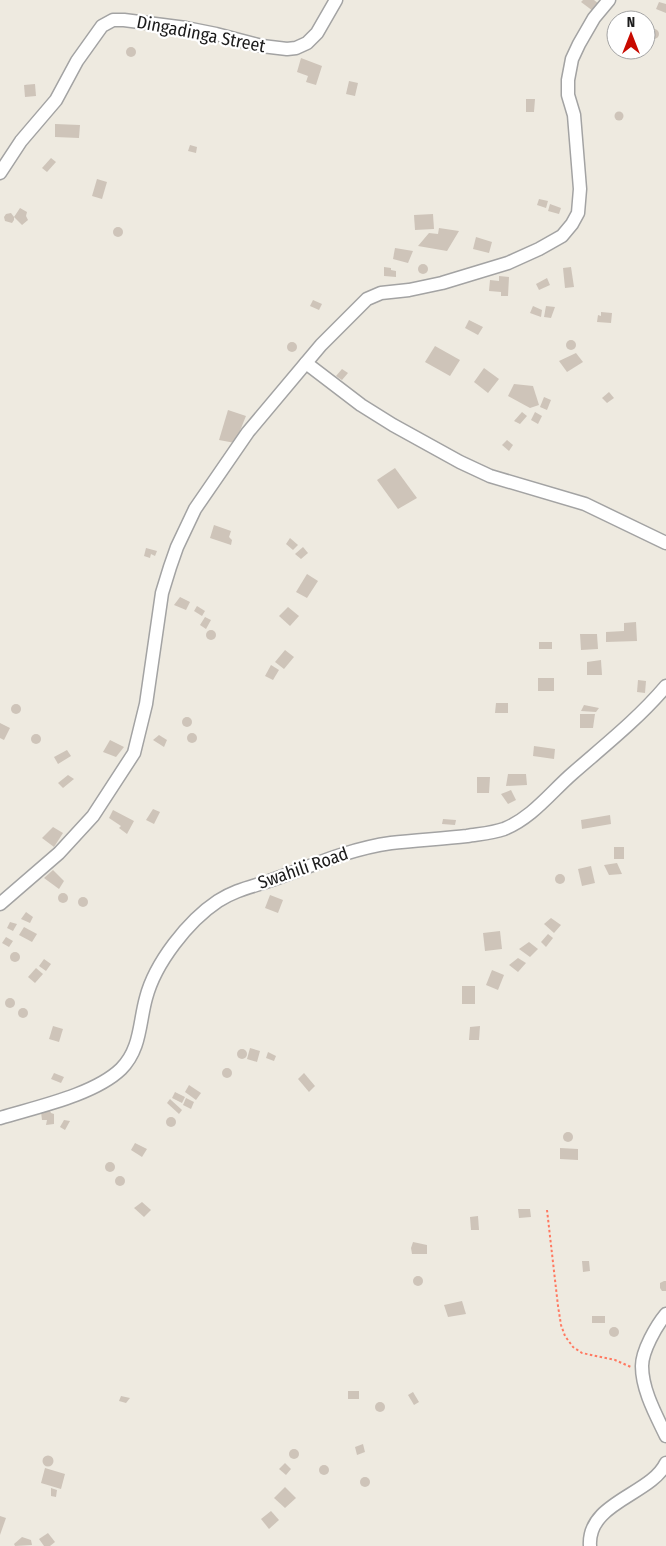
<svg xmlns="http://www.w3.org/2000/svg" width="666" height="1546" font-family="'Fira Sans Condensed',sans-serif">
<rect width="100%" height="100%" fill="#eeeae0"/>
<!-- building -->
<g fill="#cec4b9">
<polygon points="583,0 594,0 599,4 593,11 581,2"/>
<polygon points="659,2 666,4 666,13 656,9"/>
<circle cx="654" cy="34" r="5"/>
<circle cx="131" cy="52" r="5"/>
<polygon points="301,58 322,66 316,85 306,82 308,76 297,72"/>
<polygon points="349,81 358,83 355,96 346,94"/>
<polygon points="35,84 36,96 25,97 24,85"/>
<polygon points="526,99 535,99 534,112 526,112"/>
<circle cx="619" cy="116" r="4.5"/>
<polygon points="55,124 80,125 79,138 55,137"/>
<polygon points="190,145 197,147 196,153 188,151"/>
<polygon points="51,158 56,162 47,172 42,168"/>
<polygon points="97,179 107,182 102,199 92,196"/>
<polygon points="539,199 548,201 546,208 537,205"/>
<polygon points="550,204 561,208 559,214 548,211"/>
<polygon points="20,208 27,212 26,216 28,220 22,225 14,217 14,220 12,223 5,221 4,217 6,214 11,213 14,217"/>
<polygon points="433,214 434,229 415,230 414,215"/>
<circle cx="118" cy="232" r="5"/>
<polygon points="439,228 459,231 447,251 418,246 429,233 438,234"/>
<polygon points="476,237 492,242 489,253 473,249"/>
<polygon points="395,248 413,251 408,263 393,259"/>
<circle cx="423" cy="269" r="5"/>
<polygon points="384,267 391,268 391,270 396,271 396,277 384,276"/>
<polygon points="571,267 574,287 565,288 563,268"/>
<polygon points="499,276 509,277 508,296 501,296 501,292 489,291 490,280 499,281"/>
<polygon points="547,278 550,285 539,290 536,284"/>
<polygon points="313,300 322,304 319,310 310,306"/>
<polygon points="533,306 542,310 541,317 530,313"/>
<polygon points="546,306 555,307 551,318 544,317"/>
<polygon points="601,312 612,313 611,323 597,322 598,315 601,316"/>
<polygon points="469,320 483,327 478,335 465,328"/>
<circle cx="571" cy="345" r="5"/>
<circle cx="292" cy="347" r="5"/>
<polygon points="435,346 460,360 450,376 425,362"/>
<polygon points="576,353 583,362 567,372 559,361"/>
<polygon points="484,368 499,379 488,393 474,382"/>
<polygon points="342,369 348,373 342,380 336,376"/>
<polygon points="514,384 533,386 539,405 530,408 508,396"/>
<polygon points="609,392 614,398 607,403 602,398"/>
<polygon points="544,397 551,400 547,410 540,407"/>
<polygon points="228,410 246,416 235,443 219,440"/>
<polygon points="522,412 527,416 520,424 514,421"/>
<polygon points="535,412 542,416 538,424 531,420"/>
<polygon points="507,440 513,445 509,451 502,445"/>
<polygon points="395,468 417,498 398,509 377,480"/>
<polygon points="214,525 231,531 229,537 232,540 231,545 210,538"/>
<polygon points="290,538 298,545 293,550 286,544"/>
<polygon points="303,547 308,553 301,559 295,554"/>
<polygon points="146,548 157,551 155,556 151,554 150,558 144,556"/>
<polygon points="307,574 318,581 307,598 296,592"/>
<polygon points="180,597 190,602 186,610 174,605"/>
<polygon points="197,606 205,611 202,616 194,611"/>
<polygon points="288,607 299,616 290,626 279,616"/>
<polygon points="205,617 211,620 206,629 200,625"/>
<polygon points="636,622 637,641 606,642 606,632 624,631 624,623"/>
<circle cx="211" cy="635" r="5"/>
<polygon points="580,634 597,634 598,649 581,650"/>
<rect x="539" y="642" width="13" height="7"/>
<polygon points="285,650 294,657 284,669 275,662"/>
<polygon points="601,660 602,675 587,675 587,662"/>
<polygon points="271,665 279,670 273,680 265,676"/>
<rect x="538" y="678" width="16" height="13"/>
<polygon points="638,680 646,681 645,693 637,692"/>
<polygon points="496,703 508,703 508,713 495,713"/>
<circle cx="16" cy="709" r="5"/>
<polygon points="584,705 599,708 596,712 581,711"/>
<polygon points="580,714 595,714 593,728 580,728"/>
<circle cx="187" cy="722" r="5"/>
<polygon points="0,723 10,728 4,740 0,738"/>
<circle cx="192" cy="738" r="5"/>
<circle cx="36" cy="739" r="5"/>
<polygon points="159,735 167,740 164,747 153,740"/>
<polygon points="110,740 124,747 116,757 103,752"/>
<polygon points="534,746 555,749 554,759 533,756"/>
<polygon points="67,750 71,756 58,764 54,757"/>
<polygon points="508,774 526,774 527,785 506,786"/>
<polygon points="68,775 74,779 63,788 58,783"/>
<polygon points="477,777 490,777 489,793 477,793"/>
<polygon points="511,790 516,800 508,804 501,794"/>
<polygon points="153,809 160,812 154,824 146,820"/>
<polygon points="113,810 134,821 127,834 119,828 121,826 109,818"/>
<polygon points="610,815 611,824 582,829 581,820"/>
<polygon points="443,819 456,820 455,825 442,824"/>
<polygon points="53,827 63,833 54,847 42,838"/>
<rect x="614" y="847" width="10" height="12"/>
<polygon points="617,863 622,874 609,875 604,865"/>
<polygon points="591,866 595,883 582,886 578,869"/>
<polygon points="53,870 64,881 59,889 44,878"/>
<circle cx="560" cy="879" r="5"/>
<circle cx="63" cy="898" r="5"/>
<polygon points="270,895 283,900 278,913 265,908"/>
<circle cx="83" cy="902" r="5"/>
<polygon points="26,912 33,917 30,923 21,919"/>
<polygon points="551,918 561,925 554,933 544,924"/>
<polygon points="10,922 17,924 13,931 7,928"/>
<polygon points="24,927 37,934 32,942 19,935"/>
<polygon points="500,931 502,949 485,951 483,933"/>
<polygon points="548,934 553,938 546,947 541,942"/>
<polygon points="6,937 13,941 9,947 2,943"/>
<polygon points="529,942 538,949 530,957 519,949"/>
<circle cx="15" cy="957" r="5"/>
<polygon points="518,958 526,963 518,972 509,965"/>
<polygon points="44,959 51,964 46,971 39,966"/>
<polygon points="36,968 43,974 35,983 28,977"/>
<polygon points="492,970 504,975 498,990 486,985"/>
<rect x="462" y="986" width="13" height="18"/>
<circle cx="10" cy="1003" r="5"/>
<circle cx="23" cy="1013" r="5"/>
<polygon points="53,1026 63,1029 59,1042 49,1039"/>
<polygon points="480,1026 479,1040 469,1040 470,1027"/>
<polygon points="250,1048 260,1051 257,1062 247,1059"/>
<circle cx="242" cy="1054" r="5"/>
<polygon points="268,1052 276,1056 274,1061 266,1058"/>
<circle cx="227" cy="1073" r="5"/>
<polygon points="54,1073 64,1077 61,1083 51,1079"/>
<polygon points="304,1073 315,1086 309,1092 298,1079"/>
<polygon points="189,1085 201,1093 196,1100 185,1092"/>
<polygon points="175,1092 185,1097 182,1103 172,1098"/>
<polygon points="186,1098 194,1102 191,1109 183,1105"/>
<polygon points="170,1099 182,1110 179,1114 167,1103"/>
<polygon points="50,1111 51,1113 54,1114 54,1124 46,1125 47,1120 42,1120 41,1112"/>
<circle cx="171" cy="1122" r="5"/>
<polygon points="64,1120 70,1121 65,1130 60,1127"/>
<circle cx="568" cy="1137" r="5"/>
<polygon points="135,1143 147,1149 142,1157 131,1150"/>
<polygon points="560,1148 578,1149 578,1160 560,1159"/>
<circle cx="110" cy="1167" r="5"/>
<circle cx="120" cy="1181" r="5"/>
<polygon points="142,1202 151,1210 144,1217 134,1208"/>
<polygon points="518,1209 530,1209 531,1217 519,1218"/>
<polygon points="478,1216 479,1230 471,1230 470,1217"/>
<polygon points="413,1242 427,1245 427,1254 412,1254 411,1248"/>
<polygon points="582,1261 589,1261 590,1271 583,1272"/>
<circle cx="418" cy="1281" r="5"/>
<polygon points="664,1281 666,1281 666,1291 662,1291 660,1288 660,1283"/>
<polygon points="462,1301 466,1314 448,1317 444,1305"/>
<rect x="592" y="1316" width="13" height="7"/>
<circle cx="614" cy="1332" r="5"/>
<rect x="348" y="1391" width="11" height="8"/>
<polygon points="413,1392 419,1402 414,1405 408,1395"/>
<polygon points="121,1396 130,1398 126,1403 119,1401"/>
<circle cx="380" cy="1407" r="5"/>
<polygon points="363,1444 365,1452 357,1455 355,1447"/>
<circle cx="294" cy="1454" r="5"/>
<circle cx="48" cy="1461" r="5.5"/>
<polygon points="285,1463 291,1469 286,1475 279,1469"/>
<circle cx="324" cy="1470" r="5"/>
<polygon points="45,1468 65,1474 61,1489 41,1483"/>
<circle cx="365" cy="1482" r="5"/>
<polygon points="285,1487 296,1498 285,1508 274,1498"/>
<polygon points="51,1488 57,1490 56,1497 51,1496"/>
<polygon points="271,1511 279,1520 269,1529 261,1519"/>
<polygon points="0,1516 6,1518 0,1535"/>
<polygon points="48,1533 55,1542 50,1546 44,1546 39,1539"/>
<polygon points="22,1537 31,1540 32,1545 15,1546 14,1544"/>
</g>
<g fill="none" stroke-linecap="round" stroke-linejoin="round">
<defs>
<g id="street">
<polyline points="0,173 21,141 56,100 77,61 102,26 113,20 124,20 186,28 216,34 262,46 287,49 296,48 307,43 317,33 336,0"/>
<polyline points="306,363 361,405 393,425 460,462 490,476 585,504 666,543"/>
<polyline points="0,904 59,853 93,816 134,753 146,704 162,593 170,567 177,547 195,509 248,432 321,345 367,299 381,293 409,290 442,283 508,263 539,249 562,236 572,224 578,213 580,189 574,115 568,95 568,80 572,59 579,44 594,18 609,0"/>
<path d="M0,1118C36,1107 94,1095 121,1069C141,1049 139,1023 146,998C155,963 188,921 218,901C235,890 251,887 269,881C309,867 348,849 391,843C416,840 441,839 467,836C479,834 493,833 504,829C532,818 551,792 573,773C605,745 638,719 666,686"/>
<path d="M666,1314C656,1326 642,1351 642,1366C642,1390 656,1415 666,1436"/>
<path d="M590,1546C587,1502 651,1495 666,1463"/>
</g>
</defs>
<!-- street casing -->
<use href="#street" stroke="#a3a3a3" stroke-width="15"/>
<!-- path -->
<polyline stroke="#ff7961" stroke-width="2" stroke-dasharray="2.5 2.5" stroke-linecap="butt" points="547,1210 558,1306 561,1325 565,1336 573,1347 582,1353 615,1360 631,1367"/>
<!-- street -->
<use href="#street" stroke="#fff" stroke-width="12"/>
</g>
<g text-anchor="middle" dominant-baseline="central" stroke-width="4.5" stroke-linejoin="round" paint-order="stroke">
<!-- street labels -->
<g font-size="18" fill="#1c1c1c" stroke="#fff">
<text transform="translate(201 34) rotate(11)">Dingadinga Street</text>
<text transform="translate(303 868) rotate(-19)">Swahili Road</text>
</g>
</g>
<!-- north arrow -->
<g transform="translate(631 35)"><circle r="24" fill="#ffffff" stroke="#a4a4a4"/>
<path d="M0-4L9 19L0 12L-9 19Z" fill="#c80a00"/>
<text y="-8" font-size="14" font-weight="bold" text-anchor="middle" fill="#1c1c1c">N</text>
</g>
</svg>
